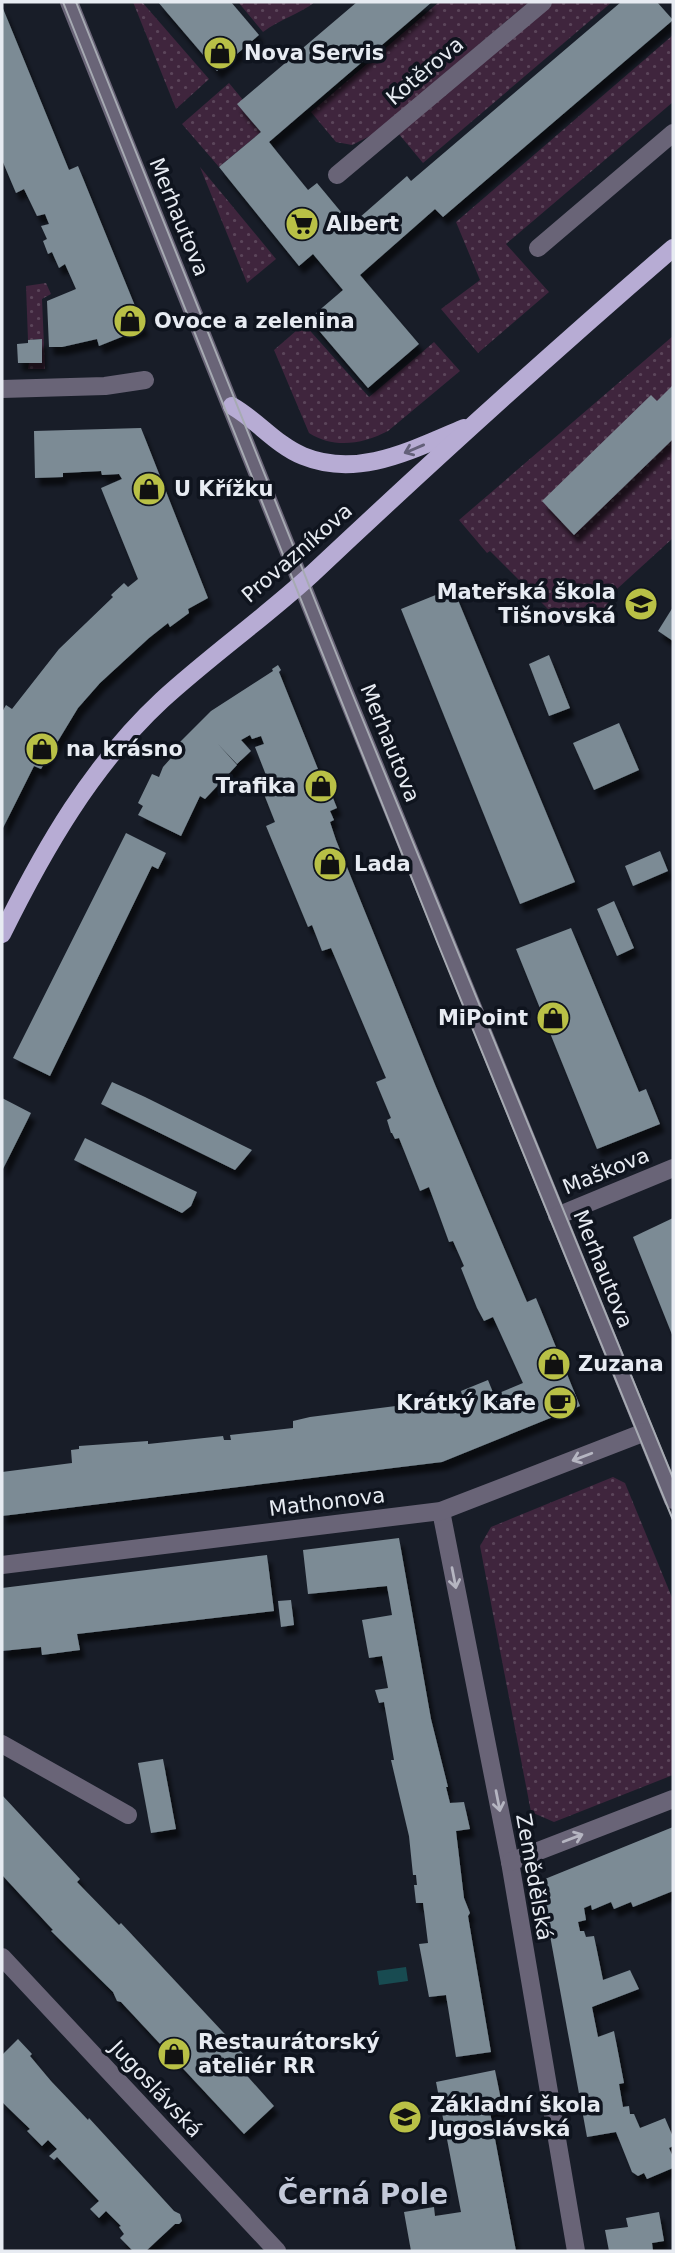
<svg xmlns="http://www.w3.org/2000/svg" width="675" height="2253" font-family="'DejaVu Sans',sans-serif">
<defs>
<pattern id="grass-dots" width="8" height="8" patternUnits="userSpaceOnUse" patternTransform="scale(1.75)"><rect width="8" height="8" fill="#3f253d"/><path d="M2 2h.1M6 6h.1" fill="none" stroke="#5b455a" stroke-width="1.8" stroke-linecap="round"/></pattern>
<filter id="shadow"><feDropShadow dx="4.5" dy="8" stdDeviation="2" flood-color="#0009"/></filter>
</defs>
<rect width="100%" height="100%" fill="#181d28"/>
<!-- grass -->
<g fill="url(#grass-dots)">
<polygon points="133,2 142,2 209,79 176,109"/>
<path d="M238,2H315C298,15 280,19 263,32Z"/>
<polygon points="439,2 529,2 372,135 352,145 336,142 311,112"/>
<polygon points="553,2 612,2 423,163 398,133"/>
<polygon points="673,35 673,102 506,244 549,292 478,353 441,309 480,280 456,222"/>
<polygon points="229,83 243,100 238,105 261,132 219,167 182,124"/>
<polygon points="200,167 276,259 247,283"/>
<polygon points="46,283 51,294 42,299 45,369 28,369 29,363 41,339 28,340 26,286"/>
<path d="M304,324L369,397L434,342L460,371L388,431C363,444 334,449 309,433L274,350Z"/>
<polygon points="673,336 673,538 606,599 614,609 604,618 589,603 564,625 490,551 487,553 459,520"/>
<polygon points="613,1477 625,1483 673,1600 673,1775 554,1822 531,1812 480,1546 491,1527"/>
</g>
<!-- water -->
<polygon fill="#184b51" points="406,1967 408,1981 379,1985 377,1971"/>
<!-- building -->
<g fill="#7c8b95" filter="url(#shadow)">
<polygon points="158,2 231,2 259,35 217,71"/>
<polygon points="357,2 432,2 269,142 308,190 317,183 341,212 333,219 343,232 407,176 411,181 621,2 657,2 673,20 443,217 435,209 360,275 419,344 368,388 309,319 343,290 313,254 299,266 219,167 261,132 237,104"/>
<polygon points="2,6 69,170 78,166 144,328 99,346 97,339 62,347 49,347 47,301 76,289 65,264 59,268 52,252 48,254 43,241 47,239 41,226 49,224 45,214 37,216 24,189 16,193 2,160"/>
<polygon points="42,339 42,363 18,363 17,344 28,343 28,340"/>
<polygon points="673,385 673,439 574,535 542,501 651,395 657,401"/>
<polygon points="141,428 208,598 188,609 189,613 170,627 168,623 149,638 100,683 78,708 41,769 34,766 2,830 2,712 6,705 12,709 59,649 113,597 111,595 124,583 128,587 138,579 101,488 122,479 119,474 102,475 101,471 63,473 63,477 35,478 34,431"/>
<polygon points="453,588 575,882 520,904 401,609"/>
<polygon points="673,607 673,641 658,631"/>
<polygon points="549,655 570,708 549,716 529,664"/>
<polygon points="278,665 281,670 279,672 320,774 323,773 337,808 330,811 334,820 330,822 336,840 436,1087 527,1302 536,1298 580,1406 442,1462 2,1516 2,1472 72,1463 71,1450 79,1449 79,1446 148,1441 148,1444 223,1436 224,1440 231,1440 230,1435 293,1428 293,1421 310,1417 419,1403 447,1393 450,1400 462,1395 461,1391 488,1380 494,1395 523,1383 493,1317 484,1321 477,1308 461,1268 464,1266 453,1241 449,1242 429,1187 420,1191 399,1138 395,1139 392,1133 391,1133 387,1120 391,1118 376,1082 386,1078 331,948 322,951 312,925 308,927 266,826 275,822 258,779 266,775 255,747 264,744 261,736 252,739 250,735 241,740 251,751 237,764 217,743 237,765 205,799 200,796 181,836 138,815 143,806 138,803 152,774 159,777 163,767 172,757 169,753 211,711 273,671 272,669"/>
<polygon points="619,723 639,770 594,790 573,743"/>
<polygon points="126,833 166,853 158,869 152,866 50,1076 13,1058"/>
<polygon points="660,851 668,871 633,886 625,866"/>
<polygon points="614,901 634,948 617,956 597,909"/>
<polygon points="571,928 639,1092 646,1089 660,1124 597,1149 516,949"/>
<polygon points="112,1082 145,1097 252,1150 235,1170 101,1104"/>
<polygon points="2,1098 31,1113 2,1171"/>
<polygon points="85,1138 197,1192 191,1206 182,1213 74,1160"/>
<polygon points="673,1218 673,1337 633,1237"/>
<polygon points="399,1538 431,1719 448,1787 446,1787 450,1803 464,1802 470,1829 456,1831 464,1898 470,1913 468,1916 491,2052 456,2057 446,1995 429,1997 419,1944 428,1943 423,1903 416,1903 414,1885 417,1885 416,1875 413,1875 409,1836 391,1760 394,1760 384,1702 379,1703 375,1690 388,1688 382,1656 369,1658 362,1620 392,1615 387,1586 308,1594 303,1550"/>
<polygon points="267,1555 274,1611 77,1634 80,1650 42,1655 41,1647 2,1651 2,1588"/>
<polygon points="291,1600 294,1625 281,1627 278,1601"/>
<polygon points="163,1759 176,1829 151,1833 138,1763"/>
<polygon points="2,1795 80,1879 77,1882 119,1925 121,1923 250,2061 241,2069 274,2106 244,2134 121,2002 117,2001 113,1992 51,1931 53,1930 2,1875"/>
<polygon points="673,1827 673,1891 633,1907 631,1902 614,1909 611,1902 592,1910 591,1905 584,1908 586,1920 578,1922 580,1931 584,1931 586,1937 594,1936 603,1980 630,1970 639,1989 592,2007 598,2037 614,2031 624,2083 619,2084 623,2107 629,2106 630,2114 634,2114 640,2128 665,2118 673,2137 673,2146 669,2148 673,2157 673,2168 647,2179 644,2173 638,2176 632,2172 616,2132 587,2137 540,1881"/>
<polygon points="18,2039 32,2054 30,2056 51,2081 88,2120 89,2118 174,2211 180,2214 182,2221 179,2224 175,2224 146,2251 133,2251 120,2238 124,2234 119,2227 121,2226 106,2211 99,2218 90,2209 99,2201 57,2157 54,2160 49,2156 57,2149 48,2140 42,2146 27,2131 30,2129 2,2102 2,2055"/>
<polygon points="495,2070 503,2110 490,2112 516,2251 411,2251 404,2212 434,2207 435,2216 461,2212 436,2082"/>
<polygon points="659,2212 664,2241 652,2243 653,2251 609,2251 605,2230 628,2227 626,2218"/>
</g>
<g fill="none" stroke-linecap="round" stroke-linejoin="round">
<!-- minor -->
<g stroke="#696477" stroke-width="18">
<polyline points="69,2 346,695 673,1500"/>
<polyline points="337,175 543,2"/>
<polyline points="538,248 673,133"/>
<polyline points="2,389 105,386 145,380"/>
<polyline points="557,1216 673,1168"/>
<polyline points="441,1511 510,1862 576,2251"/>
<polyline points="2,1565 441,1511 645,1432"/>
<polyline points="2,1744 128,1815"/>
<polyline points="510,1862 673,1799"/>
<polyline points="2,1957 277,2251"/>
</g>
<!-- major -->
<g stroke="#b7acd4" stroke-width="18">
<path d="M232,406C257,420 276,445 303,456C359,479 413,449 464,428"/>
<path d="M2,934C44,849 92,765 162,700C210,656 264,618 312,574C430,463 550,354 673,248"/>
</g>
<!-- tram -->
<g stroke="#a6aab2" stroke-width="2">
<polyline points="63,2 438,944 673,1520"/>
<polyline points="76,2 352,693 673,1478"/>
</g>
</g>
<!-- one-way arrows -->
<defs><path id="oneway-shaft" d="M-6 0H5M1.5-3L5.5 0L1.5 3" fill="none" stroke-width="1.6" stroke-linecap="round" stroke-linejoin="round" transform="scale(1.75)"/></defs>
<use stroke="#636079" href="#oneway-shaft" transform="translate(414 449) rotate(157)"/>
<g stroke="#b5b5c1">
<use href="#oneway-shaft" transform="translate(582 1457) rotate(159)"/>
<use href="#oneway-shaft" transform="translate(454 1578) rotate(79)"/>
<use href="#oneway-shaft" transform="translate(498 1801) rotate(79)"/>
<use href="#oneway-shaft" transform="translate(573 1838) rotate(-21)"/>
</g>
<!-- icons -->
<defs>
<symbol id="shop-disc" viewBox="-11 -11 22 22"><circle r="9.5" fill="#b9c046" stroke="#0f141e"/><path d="M-5-2.5h2.3a2.7 3.5 0 0 1 5.4 0H5L5.5 6h-11ZM-1.5-2.5h3a1.5 2.3 0 0 0-3 0Z" fill="#111"/></symbol>
<symbol id="supermarket-disc" viewBox="-11 -11 22 22"><circle r="9.5" fill="#b9c046" stroke="#0f141e"/><path d="M-6-5.5h2.5l.6 2H6L4.5 2H-2.5L-4.4-4H-6ZM-1.5 3.2a1.3 1.3 0 1 0 .1 0ZM3 3.2a1.3 1.3 0 1 0 .1 0Z" fill="#111"/></symbol>
<symbol id="school-disc" viewBox="-11 -11 22 22"><circle r="9.5" fill="#b9c046" stroke="#0f141e"/><path d="M0-5L7-2L0 1L-7-2ZM-4 1L0 2.5L4 1V4Q0 6-4 4Z" fill="#111"/></symbol>
<symbol id="cafe-disc" viewBox="-11 -11 22 22"><circle r="9.5" fill="#b9c046" stroke="#0f141e"/><path d="M-5.5-4.5H6V0H3Q3 3.5 0 3.5H-2.5Q-5.5 3.5-5.5 0ZM3-3.2v2h1.7v-2ZM-6 4.5H4V6H-6Z" fill="#111"/></symbol>
</defs>
<g fill-rule="evenodd">
<use href="#shop-disc" x="201" y="34" width="38" height="38"/>
<use href="#supermarket-disc" x="283" y="205" width="38" height="38"/>
<use href="#shop-disc" x="111" y="302" width="38" height="38"/>
<use href="#shop-disc" x="130" y="470" width="38" height="38"/>
<use href="#school-disc" x="622" y="585" width="38" height="38"/>
<use href="#shop-disc" x="23" y="730" width="38" height="38"/>
<use href="#shop-disc" x="302" y="767" width="38" height="38"/>
<use href="#shop-disc" x="311" y="845" width="38" height="38"/>
<use href="#shop-disc" x="534" y="999" width="38" height="38"/>
<use href="#shop-disc" x="535" y="1345" width="38" height="38"/>
<use href="#cafe-disc" x="541" y="1384" width="38" height="38"/>
<use href="#shop-disc" x="155" y="2035" width="38" height="38"/>
<use href="#school-disc" x="386" y="2098" width="38" height="38"/>
</g>
<g text-anchor="middle" dominant-baseline="central" stroke-width="7" stroke-linejoin="round" paint-order="stroke">
<!-- poi labels -->
<g font-size="21" font-weight="bold" fill="#e7ebf2" stroke="#0f141e" text-anchor="start">
<text x="244" y="53">Nova Servis</text>
<text x="326" y="224">Albert</text>
<text x="154" y="321">Ovoce a zelenina</text>
<text x="174" y="489">U Křížku</text>
<text x="616" y="592" text-anchor="end">Mateřská škola<tspan x="616" dy="24">Tišnovská</tspan></text>
<text x="66" y="749">na krásno</text>
<text x="296" y="786" text-anchor="end">Trafika</text>
<text x="354" y="864">Lada</text>
<text x="528" y="1018" text-anchor="end">MiPoint</text>
<text x="578" y="1364">Zuzana</text>
<text x="536" y="1403" text-anchor="end">Krátký Kafe</text>
<text x="198" y="2042">Restaurátorský<tspan x="198" dy="24">ateliér RR</tspan></text>
<text x="430" y="2105">Základní škola<tspan x="430" dy="24">Jugoslávská</tspan></text>
</g>
<!-- street labels -->
<g font-size="21" fill="#e7ebf2" stroke="#0f141e">
<text transform="translate(425 71) rotate(-40)">Kotěrova</text>
<text transform="translate(179 217) rotate(68)">Merhautova</text>
<text transform="translate(297 553) rotate(-41)">Provazníkova</text>
<text transform="translate(390 743) rotate(68)">Merhautova</text>
<text transform="translate(606 1171) rotate(-22)">Maškova</text>
<text transform="translate(603 1269) rotate(68)">Merhautova</text>
<text transform="translate(327 1502) rotate(-7)">Mathonova</text>
<text transform="translate(534 1877) rotate(80)">Zemědělská</text>
<text transform="translate(156 2089) rotate(47)">Jugoslávská</text>
</g>
<!-- district labels -->
<g font-size="28" font-weight="bold" fill="#c3c9d9" stroke="#0f141e">
<text x="363" y="2194">Černá Pole</text>
</g>
</g>
<!-- border -->
<rect width="675" height="2253" fill="none" stroke="#e7ebf2" stroke-width="7"/>
</svg>
